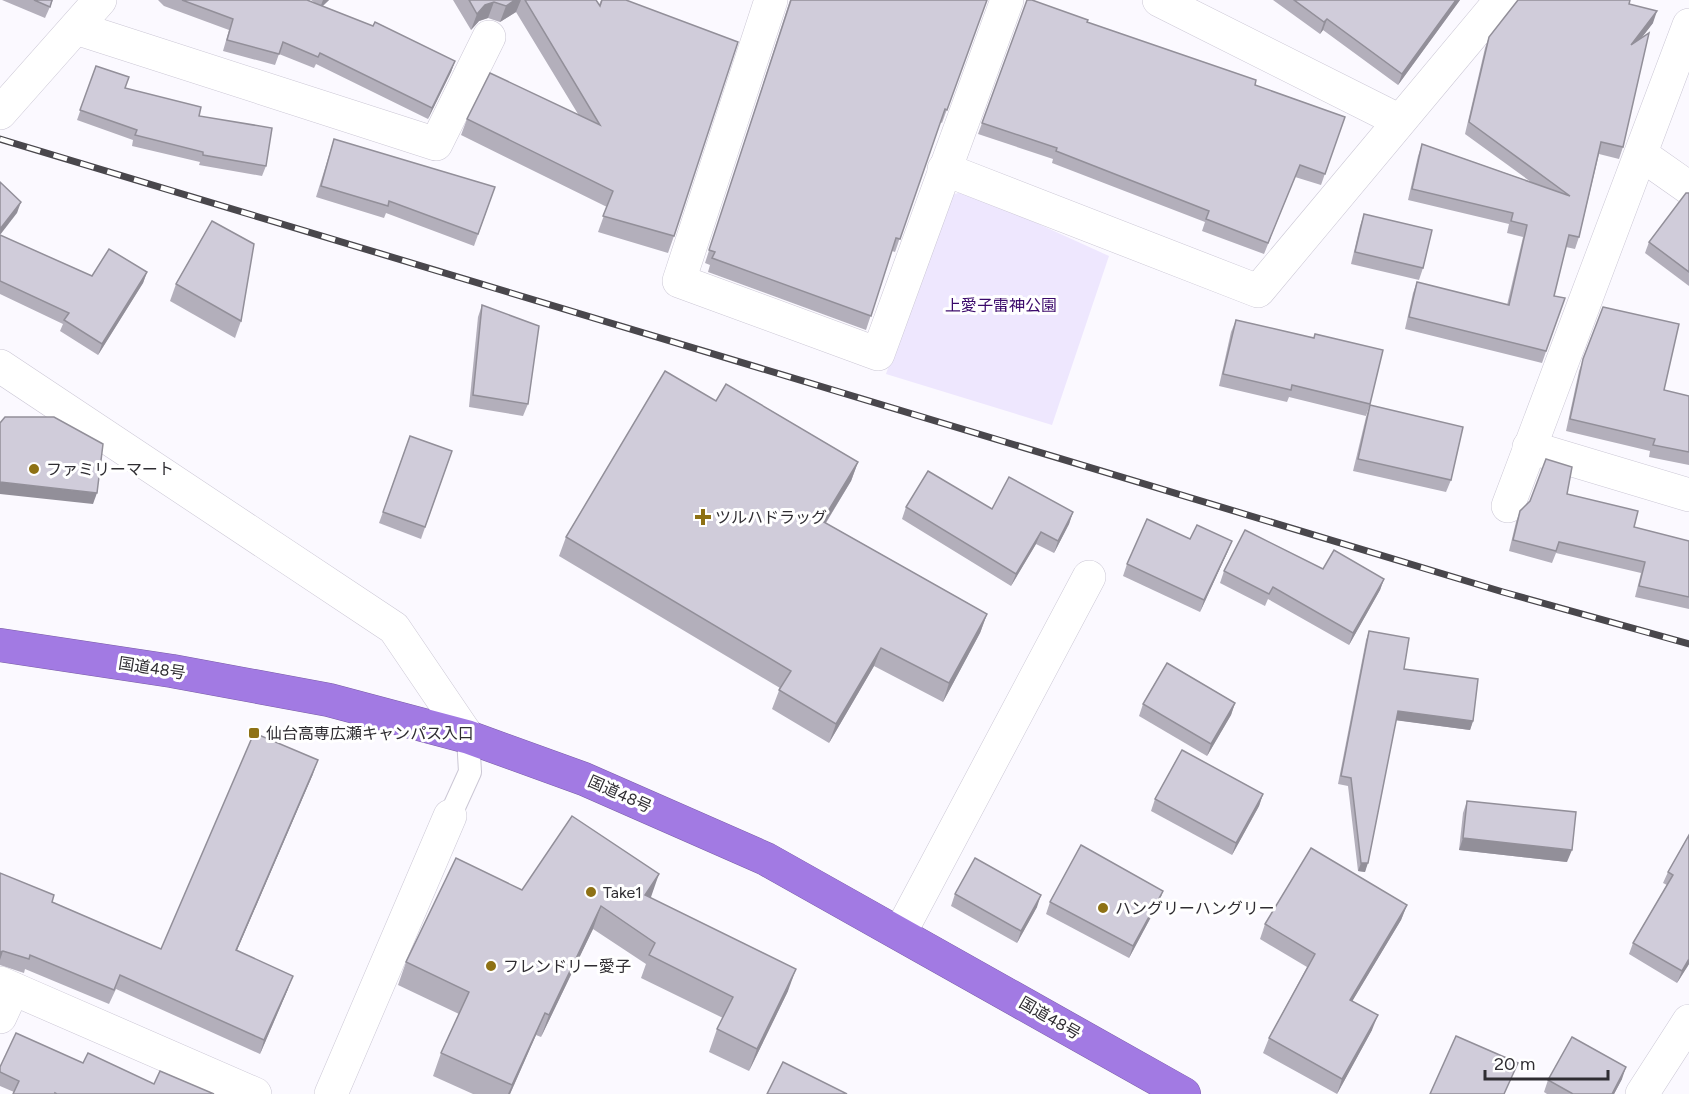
<svg xmlns="http://www.w3.org/2000/svg" width="1689" height="1094" font-family="Figtree,'Noto Sans JP',sans-serif">
<rect width="100%" height="100%" fill="#fbf9ff"/>
<!-- green -->
<polygon fill="#eee7fe" points="966,191 1109,256 1052,425 886,374 947,196"/>
<g fill="none" stroke-linecap="round" stroke-linejoin="round">
<defs>
<polyline id="lane" points="450,816 470,772 468,737"/>
<g id="street">
<polyline points="771,0 679,281 878,354 1007,0"/>
<polyline points="1159,0 1398,120"/>
<polyline points="76,28 436,144 489,37"/>
<polyline points="0,113 100,0"/>
<polyline points="1642,155 1689,188"/>
<polyline points="944,169 1258,291 1501,0"/>
<polyline points="0,366 394,628 468,737"/>
<polyline points="1529,447 1689,495"/>
<polyline points="1508,506 1689,25"/>
<polyline points="900,933 1089,577"/>
<polyline points="0,983 255,1094"/>
<polyline points="0,1017 13,989"/>
<polyline points="331,1094 450,816"/>
<polyline points="1642,1094 1689,1021"/>
</g>
<polyline id="highway" points="0,645 172,671 329,700 468,737 584,779 766,859 1184,1094"/>
</defs>
<!-- lane casing -->
<use href="#lane" stroke="#cbc7d5" stroke-width="24"/>
<!-- street casing -->
<use href="#street" stroke="#cbc7d5" stroke-width="34"/>
<!-- highway casing -->
<use href="#highway" stroke="#7a5fa5" stroke-width="34"/>
<!-- lane -->
<use href="#lane" stroke="#fff" stroke-width="22"/>
<!-- street -->
<use href="#street" stroke="#fff" stroke-width="33"/>
<!-- highway -->
<use href="#highway" stroke="#a27ae3" stroke-width="33"/>
<defs>
<polyline id="rail" points="0,139 1503,592 1689,644"/>
</defs>
<!-- rail casing -->
<use href="#rail" stroke="#49474c" stroke-width="7"/>
<!-- rail -->
<use href="#rail" stroke="#fff" stroke-width="4.5" stroke-dasharray="14" stroke-linecap="butt"/>
</g>
<!-- wall -->
<g fill="#b3afbb">
<polygon points="2,0 53,0 45,18"/>
<polygon points="158,0 307,0 315,3 311,0 329,0 323,6 455,61 451,72 428,119 316,64 314,68 279,54 275,65 223,51 229,30 164,6"/>
<polygon points="453,0 596,0 599,5 601,0 626,0 674,236 668,253 598,232 607,207 461,135 467,119 578,114 516,12 500,22 488,18 479,21 471,30"/>
<polygon points="790,0 987,0 942,123 940,122 895,252 892,251 866,330 708,272 710,265 705,263"/>
<polygon points="1027,0 1255,85 1345,117 1321,185 1295,177 1264,254 1202,231 1205,222 1052,163 1053,159 978,134"/>
<polygon points="1273,0 1460,0 1398,85 1323,30 1320,34"/>
<polygon points="1629,4 1653,23 1641,38 1623,147 1619,159 1599,154 1579,237 1575,249 1566,247 1554,296 1565,298 1542,363 1405,329 1413,293 1417,282 1507,305 1523,237 1507,233 1509,224 1408,200 1418,156 1422,144 1531,182 1465,134 1485,48 1489,37"/>
<polygon points="96,66 125,88 199,116 266,166 262,176 199,165 200,162 132,146 133,140 77,120"/>
<polygon points="334,139 495,187 474,246 386,213 384,218 316,197"/>
<polygon points="1689,193 1689,286 1645,253 1649,242"/>
<polygon points="1364,214 1423,268 1419,280 1351,264 1360,226"/>
<polygon points="0,235 92,276 147,272 143,283 98,355 60,331 63,324 0,294"/>
<polygon points="176,284 241,321 235,338 170,301"/>
<polygon points="482,305 528,404 523,416 469,407 478,317"/>
<polygon points="1603,307 1664,390 1689,396 1689,465 1649,457 1650,451 1566,431 1579,371"/>
<polygon points="1236,320 1314,338 1315,334 1370,404 1366,416 1289,397 1287,402 1219,386 1231,332"/>
<polygon points="716,401 858,462 851,481 826,523 987,614 980,633 943,702 874,666 829,743 772,709 780,688 559,556 566,537"/>
<polygon points="1370,405 1451,480 1446,492 1353,471 1366,417"/>
<polygon points="410,436 452,451 421,539 379,523"/>
<polygon points="1567,494 1634,527 1689,541 1689,609 1635,597 1641,573 1556,553 1552,563 1509,551 1516,522 1520,511"/>
<polygon points="906,507 992,509 1073,512 1069,524 1054,553 1036,544 1011,586 902,519"/>
<polygon points="1190,539 1232,541 1227,553 1200,612 1123,576 1127,564"/>
<polygon points="1323,569 1384,579 1380,590 1349,645 1268,599 1265,606 1220,583 1224,571"/>
<polygon points="1369,631 1404,669 1473,721 1470,730 1396,720 1365,872 1358,871 1348,786 1338,784 1366,640"/>
<polygon points="1235,703 1231,715 1207,756 1139,716 1143,704"/>
<polygon points="313,774 237,950 288,989 260,1054 116,989 109,1004 25,969 24,973 0,965 0,873 52,902 161,949"/>
<polygon points="1263,794 1259,806 1232,855 1151,811 1155,799"/>
<polygon points="1467,801 1567,862 1459,850 1463,813"/>
<polygon points="1689,835 1689,964 1677,983 1629,954 1633,943 1667,885 1663,883 1668,872"/>
<polygon points="522,890 650,898 788,991 749,1071 709,1052 717,1029 723,1018 641,978 646,964 593,929 541,1037 536,1035 510,1094 473,1094 433,1076 441,1053 459,1014 398,985 406,962"/>
<polygon points="1163,891 1159,902 1129,958 1046,914 1050,902"/>
<polygon points="955,894 1037,907 1017,943 951,906"/>
<polygon points="1407,905 1401,920 1352,1001 1372,1030 1337,1094 1263,1053 1269,1038 1307,967 1260,939 1265,924"/>
<polygon points="83,1063 154,1084 214,1094 13,1094 14,1092 0,1086 0,1067"/>
<polygon points="1622,1079 1614,1094 1547,1094 1544,1092 1548,1080"/>
</g>
<!-- shaded-wall -->
<g fill="#928f99">
<polygon points="323,0 329,0 320,8"/>
<polygon points="515,0 521,0 516,12 500,22 506,6"/>
<polygon points="1456,0 1460,0 1398,85 1402,74"/>
<polygon points="494,2 488,18 479,21 471,30 477,14 485,5"/>
<polygon points="1657,11 1653,23 1627,57 1631,45"/>
<polygon points="1327,19 1323,30 1320,34 1324,22"/>
<polygon points="455,61 451,72 428,119 432,108"/>
<polygon points="21,202 17,213 0,235 0,229"/>
<polygon points="147,272 143,283 98,355 102,344"/>
<polygon points="858,462 851,481 815,540 822,521"/>
<polygon points="0,482 97,493 93,504 0,494"/>
<polygon points="1073,512 1069,524 1054,553 1058,541"/>
<polygon points="1041,532 1036,544 1011,586 1016,574"/>
<polygon points="1232,541 1227,553 1200,612 1204,600"/>
<polygon points="1384,579 1380,590 1349,645 1353,633"/>
<polygon points="987,614 980,633 943,702 949,683"/>
<polygon points="881,648 874,666 829,743 836,724"/>
<polygon points="1235,703 1231,715 1207,756 1211,744"/>
<polygon points="1398,711 1473,721 1470,730 1394,720"/>
<polygon points="318,760 313,774 231,964 236,950"/>
<polygon points="1263,794 1259,806 1232,855 1236,843"/>
<polygon points="1463,838 1572,850 1567,862 1459,850"/>
<polygon points="1361,863 1368,863 1365,872 1358,871"/>
<polygon points="659,874 651,897 637,918 645,895"/>
<polygon points="1163,891 1159,902 1129,958 1133,946"/>
<polygon points="1041,895 1037,907 1017,943 1021,931"/>
<polygon points="1407,905 1401,920 1344,1015 1350,1000"/>
<polygon points="601,906 593,929 541,1037 549,1015"/>
<polygon points="3,951 0,960 0,952"/>
<polygon points="1689,959 1689,964 1677,983 1682,971"/>
<polygon points="796,969 788,991 749,1071 757,1049"/>
<polygon points="293,976 288,989 260,1054 264,1040"/>
<polygon points="545,1013 536,1035 510,1094 508,1094"/>
<polygon points="1378,1015 1372,1030 1337,1094 1342,1079"/>
<polygon points="1626,1067 1622,1079 1614,1094 1612,1094"/>
</g>
<!-- building -->
<g fill="#d0ccda" stroke="#928f99" stroke-width="1.5">
<polygon points="34,0 52,0 50,7"/>
<polygon points="182,0 307,0 373,26 375,22 455,61 432,108 320,53 318,57 283,42 279,54 227,40 233,19"/>
<polygon points="469,0 515,0 506,6 494,2 485,5 477,14"/>
<polygon points="525,0 596,0 600,6 602,0 626,0 738,42 674,236 603,216 613,191 467,119 490,73 600,125"/>
<polygon points="791,0 987,0 947,110 945,109 900,239 896,238 871,316 712,258 715,252 709,250"/>
<polygon points="1027,0 1032,0 1088,20 1087,22 1256,80 1255,85 1345,117 1325,174 1300,165 1268,243 1206,219 1209,211 1056,151 1057,148 982,123"/>
<polygon points="1294,0 1456,0 1402,74 1327,19 1324,22"/>
<polygon points="1518,0 1630,0 1629,4 1657,11 1631,45 1649,33 1623,147 1601,142 1579,237 1569,235 1554,296 1565,298 1546,351 1409,317 1417,282 1509,305 1527,225 1511,221 1513,213 1412,189 1422,144 1570,196 1469,122 1489,37"/>
<polygon points="96,66 129,77 125,88 201,107 199,116 272,128 266,166 203,155 203,152 135,135 137,130 80,110"/>
<polygon points="334,139 495,187 478,234 389,201 388,206 321,186"/>
<polygon points="0,182 21,202 0,229"/>
<polygon points="1686,193 1689,193 1689,272 1649,242"/>
<polygon points="1364,214 1432,230 1423,268 1355,252"/>
<polygon points="212,221 254,244 241,321 176,284"/>
<polygon points="0,235 92,276 109,249 147,272 102,344 64,320 69,313 0,281"/>
<polygon points="482,305 539,326 528,404 473,395"/>
<polygon points="1603,307 1679,324 1664,390 1689,396 1689,452 1653,445 1655,439 1570,419 1583,359"/>
<polygon points="1236,320 1314,338 1315,334 1383,350 1370,404 1292,385 1291,390 1223,374"/>
<polygon points="665,371 716,401 726,384 858,462 822,521 987,614 949,683 881,648 836,724 779,690 791,671 566,537"/>
<polygon points="1370,405 1463,427 1451,480 1358,459"/>
<polygon points="5,417 54,417 103,444 97,493 0,482 0,423"/>
<polygon points="410,436 452,451 425,527 383,512"/>
<polygon points="1546,459 1572,467 1567,494 1638,511 1634,527 1689,541 1689,597 1639,586 1645,562 1559,542 1556,551 1513,540 1520,511 1530,501"/>
<polygon points="928,471 992,509 1009,477 1073,512 1058,541 1041,532 1016,574 906,507"/>
<polygon points="1147,519 1190,539 1197,525 1232,541 1204,600 1127,564"/>
<polygon points="1245,530 1323,569 1334,550 1384,579 1353,633 1273,587 1269,594 1224,571"/>
<polygon points="1369,631 1409,638 1404,669 1478,679 1473,721 1398,711 1368,863 1361,863 1351,778 1341,776"/>
<polygon points="1167,663 1235,703 1211,744 1143,704"/>
<polygon points="254,733 318,760 236,950 293,976 264,1040 120,975 114,990 30,955 29,959 3,951 0,952 0,873 54,895 52,902 161,949"/>
<polygon points="1182,750 1263,794 1236,843 1155,799"/>
<polygon points="1467,801 1576,812 1572,850 1463,838"/>
<polygon points="572,816 659,874 645,895 796,969 757,1049 717,1029 733,997 649,955 655,943 601,906 549,1015 545,1013 512,1085 441,1053 469,992 406,962 456,858 522,890"/>
<polygon points="1689,835 1689,959 1682,971 1633,943 1673,875 1668,872"/>
<polygon points="1081,845 1163,891 1133,946 1050,902"/>
<polygon points="1311,848 1407,905 1350,1000 1378,1015 1342,1079 1269,1038 1315,954 1265,924"/>
<polygon points="975,858 1041,895 1021,931 955,894"/>
<polygon points="16,1033 83,1063 88,1053 154,1084 160,1071 214,1094 57,1094 55,1093 55,1094 13,1094 19,1081 0,1072 0,1067"/>
<polygon points="1456,1036 1518,1063 1504,1094 1430,1094"/>
<polygon points="1572,1037 1626,1067 1612,1094 1573,1094 1548,1080"/>
<polygon points="783,1062 847,1094 767,1094"/>
</g>
<!-- markers -->
<g fill="#8e7114" stroke="#fff" stroke-width="2">
<circle cx="34" cy="469" r="6"/>
<path d="M700 508h6v6h6v6h-6v6h-6v-6h-6v-6h6z"/>
<rect x="248" y="727" width="12" height="12" rx="3"/>
<circle cx="591" cy="892" r="6"/>
<circle cx="1103" cy="908" r="6"/>
<circle cx="491" cy="966" r="6"/>
</g>
<g text-anchor="middle" dominant-baseline="central" stroke-width="6" stroke-linejoin="round" paint-order="stroke">
<!-- park labels -->
<g font-size="16" fill="#3b096b" stroke="#fff">
<text x="1001" y="305">上愛子雷神公園</text>
</g>
<!-- poi labels -->
<g font-size="16" fill="#2f2d32" stroke="#fff" text-anchor="start">
<text x="46" y="469">ファミリーマート</text>
<text x="715" y="517">ツルハドラッグ</text>
<text x="266" y="733">仙台高専広瀬キャンパス入口</text>
<text x="603" y="892">Take1</text>
<text x="1115" y="908">ハングリーハングリー</text>
<text x="503" y="966">フレンドリー愛子</text>
</g>
<!-- street labels -->
<g font-size="16" fill="#2f2d32" stroke="#fff">
<text transform="translate(152 668) rotate(9)">国道48号</text>
<text transform="translate(620 794) rotate(24)">国道48号</text>
<text transform="translate(1050 1018) rotate(30)">国道48号</text>
</g>
</g>
<!-- scale -->
<path d="M1485 1070v9h123v-9" fill="none" stroke="#2f2d32" stroke-width="3"/>
<text x="1494" y="1070" font-size="18" fill="#2f2d32" stroke="#ffffff" stroke-width="4.5" paint-order="stroke">20 m</text>
</svg>
